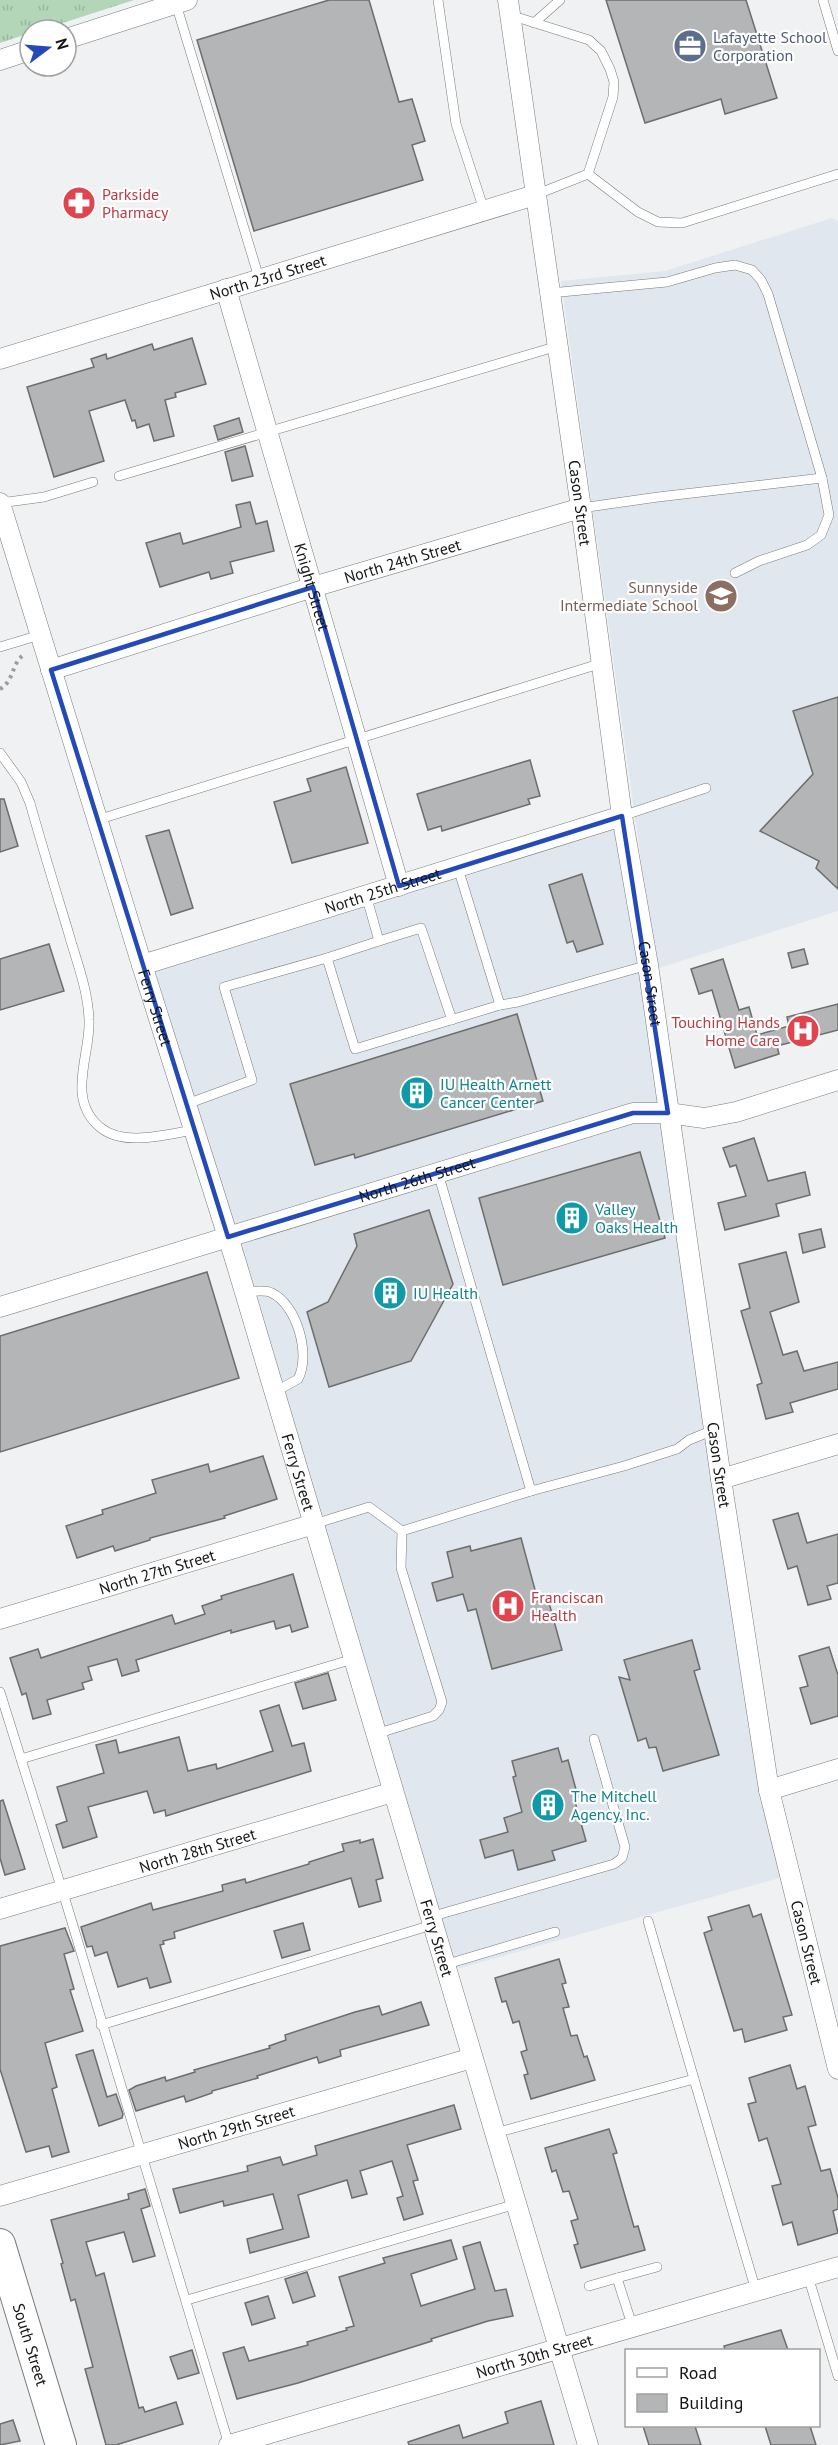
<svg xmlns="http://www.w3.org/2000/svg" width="838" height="2445" font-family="'PT Sans',sans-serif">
<defs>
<pattern id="park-tufts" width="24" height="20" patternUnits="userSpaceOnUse" patternTransform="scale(1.5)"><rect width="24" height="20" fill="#b3d6b9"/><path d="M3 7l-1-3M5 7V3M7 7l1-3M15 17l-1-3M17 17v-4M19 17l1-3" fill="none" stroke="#99b79e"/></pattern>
</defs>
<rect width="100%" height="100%" fill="#f0f1f2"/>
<!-- built -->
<g fill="#e0e7ee">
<polygon points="832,218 838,221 838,911 656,969 561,281 665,271"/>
<polygon points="622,816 790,1875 446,1972 142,965"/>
</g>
<!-- park -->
<polygon fill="url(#park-tufts)" points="0,0 134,0 41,30 30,30 30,33 0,43"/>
<!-- building -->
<g fill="#b4b5b6" stroke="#6d6d6e" stroke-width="1.5">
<polygon points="329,0 369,0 399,102 412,99 425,141 412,145 423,180 254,231 197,40"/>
<polygon points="606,0 746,0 777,98 725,114 721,99 645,123"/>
<polygon points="192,338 206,384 175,393 176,397 165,400 174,436 154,441 149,424 137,428 135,420 132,421 125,400 89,411 104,461 54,477 27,387 94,367 91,359 106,354 107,359 152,344 154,350"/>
<polygon points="239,418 243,432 218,440 214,426"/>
<polygon points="245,446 253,476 232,481 225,452"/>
<polygon points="250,502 256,524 267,521 274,551 230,562 233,573 211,579 209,572 160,587 146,543 180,533 183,544 241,527 236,505"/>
<polygon points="838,697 838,889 816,868 819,861 760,831 813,774 793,711"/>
<polygon points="530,760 540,796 528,799 530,804 442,831 441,826 428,830 417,794"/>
<polygon points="346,767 368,843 292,863 274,802 311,791 307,779"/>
<polygon points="0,799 4,799 18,846 0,852"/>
<polygon points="169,830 193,908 171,915 146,836"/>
<polygon points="582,874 603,944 577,952 573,941 567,943 549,885"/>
<polygon points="49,944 64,991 0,1010 0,959"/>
<polygon points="804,949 808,964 792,968 788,953"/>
<polygon points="723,959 739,1010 749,1007 757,1035 789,1026 787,1017 838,1004 838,1030 777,1046 779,1054 735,1068 712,990 699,994 691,969"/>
<polygon points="517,1014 543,1101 355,1158 354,1154 315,1165 290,1084"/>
<polygon points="754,1138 768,1181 805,1172 810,1195 776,1204 779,1216 725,1230 718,1203 746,1196 736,1165 730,1167 723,1148"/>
<polygon points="640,1152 665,1238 503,1285 479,1198"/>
<polygon points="429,1210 453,1284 411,1361 329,1387 307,1312 328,1302 357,1246 354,1234"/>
<polygon points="821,1229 825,1247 803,1253 799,1234"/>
<polygon points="786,1252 799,1302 770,1312 783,1355 797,1351 804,1371 838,1362 838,1389 790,1403 793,1412 766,1419 757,1385 762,1383 741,1311 750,1308 739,1264"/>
<polygon points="207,1272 239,1378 0,1452 0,1336"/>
<polygon points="263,1456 277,1499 224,1516 225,1518 150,1538 150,1540 115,1551 113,1546 77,1558 66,1526 103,1514 102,1510 156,1493 152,1480 208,1464 210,1472"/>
<polygon points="798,1513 807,1543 838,1534 838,1583 827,1586 831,1599 808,1605 797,1566 788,1569 773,1520"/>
<polygon points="521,1538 538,1601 548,1599 562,1650 492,1669 476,1609 468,1611 463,1594 437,1601 432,1583 453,1577 447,1552 470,1546 471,1551"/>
<polygon points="293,1574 308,1627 292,1632 290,1625 276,1629 274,1621 231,1633 231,1630 136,1660 139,1671 122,1676 117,1659 88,1667 92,1680 82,1683 84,1689 47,1700 51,1714 33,1719 26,1693 22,1695 10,1658 38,1649 41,1658 172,1615 175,1624 205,1614 202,1606 222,1599 221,1596"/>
<polygon points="692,1640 700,1669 694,1671 719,1755 663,1771 656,1747 649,1748 646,1738 638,1741 619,1677 630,1680 624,1660"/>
<polygon points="829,1647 838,1675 838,1716 811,1724 800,1688 808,1686 799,1656"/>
<polygon points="328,1673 336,1700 303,1709 295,1683"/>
<polygon points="279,1705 292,1746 304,1743 311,1771 166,1816 165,1810 154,1813 147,1791 88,1807 97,1837 63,1848 56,1825 67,1821 57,1787 104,1773 96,1745 116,1740 119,1753 179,1737 188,1771 216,1764 217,1769 273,1751 260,1711"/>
<polygon points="558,1748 562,1762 568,1760 578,1797 574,1798 586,1841 552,1851 555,1860 518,1870 513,1850 485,1858 480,1840 508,1832 504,1818 522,1812 513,1777 516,1776 512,1761"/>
<polygon points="3,1800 25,1869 5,1875 0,1858 0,1801"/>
<polygon points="373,1839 383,1878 376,1880 381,1901 359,1907 351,1878 174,1932 175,1938 163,1941 164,1944 160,1945 171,1982 150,1988 147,1978 118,1987 107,1952 95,1956 92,1946 87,1947 81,1927 151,1903 153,1910 223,1891 222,1885 245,1879 246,1883 309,1864 309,1862 344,1851 342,1844 360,1840 360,1843"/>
<polygon points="749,1905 753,1917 761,1914 792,2015 783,2017 787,2030 745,2042 742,2029 734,2031 704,1933 712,1930 708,1917"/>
<polygon points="303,1923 310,1950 282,1958 274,1931"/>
<polygon points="65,1928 74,1951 64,1954 74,1989 70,1990 83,2031 45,2043 57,2087 52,2089 69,2152 52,2157 49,2146 26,2152 0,2069 0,1946"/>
<polygon points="559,1959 566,1983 562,1984 569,2007 563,2008 571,2036 577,2035 584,2057 587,2056 595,2080 531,2099 524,2075 528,2074 521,2052 527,2050 519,2021 513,2023 506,2001 502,2002 495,1978"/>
<polygon points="421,2002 429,2025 340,2050 341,2056 319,2063 317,2057 257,2076 258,2078 212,2091 212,2093 186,2102 184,2096 136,2111 129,2090 136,2086 165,2077 166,2081 195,2072 194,2070 270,2048 269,2046 286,2040 285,2035 355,2012 379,2006 382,2015"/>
<polygon points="93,2050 107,2097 116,2094 123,2114 122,2118 99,2126 76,2055"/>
<polygon points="790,2065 797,2089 805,2086 816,2125 808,2127 821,2171 830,2169 838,2198 838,2209 833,2211 838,2233 798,2245 792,2222 783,2225 772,2186 781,2184 767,2138 759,2141 748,2104 756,2102 749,2078"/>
<polygon points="454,2105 461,2129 407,2145 418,2180 413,2181 423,2214 404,2220 397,2198 403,2196 392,2161 360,2171 367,2194 352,2198 347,2180 298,2195 309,2237 250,2253 247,2239 283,2229 273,2194 224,2206 223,2201 180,2213 173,2189 248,2171 247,2166 280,2157 283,2165 317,2155 315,2146"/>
<polygon points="609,2129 617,2153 613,2154 634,2227 638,2226 645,2250 581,2268 574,2245 578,2244 571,2221 578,2219 569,2191 563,2192 556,2170 552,2172 545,2148"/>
<polygon points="145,2189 150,2206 141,2209 155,2256 133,2262 124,2232 86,2242 96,2276 104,2273 139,2408 143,2407 145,2412 176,2402 183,2424 116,2445 106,2445 85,2369 93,2367 75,2299 71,2301 61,2264 63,2263 51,2220 129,2199 128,2194"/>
<polygon points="451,2240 457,2259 411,2274 421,2306 475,2289 463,2247 480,2242 495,2291 506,2289 513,2316 488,2321 431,2339 432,2341 298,2383 237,2399 223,2353 244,2347 249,2361 308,2345 307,2342 347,2330 346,2328 354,2326 339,2277 385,2263 383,2258"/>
<polygon points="307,2272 315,2296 293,2303 285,2279"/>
<polygon points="268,2296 275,2318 252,2325 245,2303"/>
<polygon points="781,2330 788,2350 725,2350 724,2346"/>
<polygon points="192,2350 199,2373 178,2379 170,2357"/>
<polygon points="541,2401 554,2445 409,2445 408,2442 459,2425 463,2438 508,2423 505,2412"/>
<polygon points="13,2420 20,2441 0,2445 0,2424"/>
<polygon points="643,2426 695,2426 701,2445 649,2445"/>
<polygon points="765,2426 810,2426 816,2445 771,2445"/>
</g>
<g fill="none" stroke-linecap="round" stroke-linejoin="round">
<defs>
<g id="lane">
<polyline points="438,0 456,124 484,210"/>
<polyline points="823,0 838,51"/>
<polyline points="176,4 259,278"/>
<polyline points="510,15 589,40 601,51 610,69 614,82 613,97 588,174 535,195"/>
<polyline points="534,23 560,0"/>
<polyline points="588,174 638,212 658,222 682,223 838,174"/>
<polyline points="550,293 667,282 715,268 735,265 752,270 761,280 768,294 822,478 829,515 821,535 807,545 759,561 735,573"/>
<polyline points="119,476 558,346"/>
<polyline points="0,503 44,497 93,482"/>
<polyline points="581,508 658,497 822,478"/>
<polyline points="0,647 40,635"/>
<path d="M0,753L21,782L30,803C42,846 55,888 68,931C76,960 88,989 89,1020C91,1054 65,1100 101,1128C125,1147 167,1134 194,1130"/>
<polyline points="622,816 706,788"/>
<polyline points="97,820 602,663"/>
<polyline points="366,895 379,941 327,958 355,1049 500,1005 458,868"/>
<polyline points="379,941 421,928 452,1020"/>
<polyline points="500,1005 518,1002 648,965"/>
<polyline points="187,1104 252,1080 224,987 327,958"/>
<polyline points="438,1173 531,1491"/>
<path d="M244,1292C253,1292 264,1289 272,1293C297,1305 311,1355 298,1379L273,1393"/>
<polyline points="314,1524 369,1507 402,1531 531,1491 624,1466 677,1449 689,1440 716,1429"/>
<polyline points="0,1692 68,1909 229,2445"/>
<polyline points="376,1734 433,1716 439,1710 442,1702 401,1568 402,1531"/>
<polyline points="21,1759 353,1659"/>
<polyline points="430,1917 614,1864 622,1858 625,1847 594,1739"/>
<polyline points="444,1965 555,1932"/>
<polyline points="101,2025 432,1925"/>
<polyline points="694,2079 756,2291"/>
<polyline points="495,2133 694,2079 648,1921"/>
<polyline points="808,2276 838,2376"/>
<polyline points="589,2286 617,2278"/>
<polyline points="187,2300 516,2204"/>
<polyline points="633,2328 617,2278 657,2267"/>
</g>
<g id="street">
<path id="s1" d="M508,0L581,508L622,816L648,965L721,1479L769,1790L838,2069"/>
<polyline points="66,39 187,0"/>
<polyline points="0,60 30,50"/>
<path id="s2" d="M226,289L399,886"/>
<path id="s3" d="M0,359L535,195"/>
<path id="s4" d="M0,503L142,965L235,1259L588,2445"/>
<path id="s5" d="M51,670L313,587L581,508"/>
<path id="s6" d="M142,965L622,816"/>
<path id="s7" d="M0,1307L633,1113H668L704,1118L736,1112L838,1080"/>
<polyline points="721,1479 838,1444"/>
<path id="s8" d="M0,1619L314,1524"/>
<polyline points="769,1790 838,1769"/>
<path id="s9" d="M0,1909L393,1792"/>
<path id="s10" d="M0,2196L472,2058"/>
<path id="s11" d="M229,2445L838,2267"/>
</g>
<g id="primary">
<path id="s12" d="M0,2244L61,2445"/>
</g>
</defs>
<!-- lane casing -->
<use href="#lane" stroke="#797a7b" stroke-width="10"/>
<!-- street casing -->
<use href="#street" stroke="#797a7b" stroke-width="21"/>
<!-- primary casing -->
<use href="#primary" stroke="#797a7b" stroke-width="32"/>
<!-- path -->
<path stroke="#9b9c9d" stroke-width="4" stroke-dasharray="3 4.5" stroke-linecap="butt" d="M0,689C14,681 11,666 22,656"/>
<!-- lane -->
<use href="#lane" stroke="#fff" stroke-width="9"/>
<!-- street -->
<use href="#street" stroke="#fff" stroke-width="20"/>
<!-- primary -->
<use href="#primary" stroke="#fff" stroke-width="30"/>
</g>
<!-- marked area -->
<path fill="none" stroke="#234ab8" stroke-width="4.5" stroke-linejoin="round" d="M313,587L399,886L622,816L668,1113H633L228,1237L51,670Z"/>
<!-- icons -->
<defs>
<symbol id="office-disc" viewBox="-11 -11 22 22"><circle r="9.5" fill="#5c6f8a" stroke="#fff"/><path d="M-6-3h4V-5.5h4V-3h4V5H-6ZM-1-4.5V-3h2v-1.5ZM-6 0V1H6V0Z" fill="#fff"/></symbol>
<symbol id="pharmacy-disc" viewBox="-11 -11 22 22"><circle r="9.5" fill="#e0444e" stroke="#fff"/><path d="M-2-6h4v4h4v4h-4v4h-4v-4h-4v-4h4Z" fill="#fff"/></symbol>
<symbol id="school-disc" viewBox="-11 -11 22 22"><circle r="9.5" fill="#8d6e63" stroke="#fff"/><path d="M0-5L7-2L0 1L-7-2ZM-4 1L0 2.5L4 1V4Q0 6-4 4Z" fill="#fff"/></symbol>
<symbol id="hospital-disc" viewBox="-11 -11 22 22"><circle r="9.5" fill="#e0444e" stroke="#fff"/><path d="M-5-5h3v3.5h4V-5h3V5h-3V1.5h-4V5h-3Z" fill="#fff"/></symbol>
<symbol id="building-disc" viewBox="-11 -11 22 22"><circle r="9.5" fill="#0f9aa8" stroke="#fff"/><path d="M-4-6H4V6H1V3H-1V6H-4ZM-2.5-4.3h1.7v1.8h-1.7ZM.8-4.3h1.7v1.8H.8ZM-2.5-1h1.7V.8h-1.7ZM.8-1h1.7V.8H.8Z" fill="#fff"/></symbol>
</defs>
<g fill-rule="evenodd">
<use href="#office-disc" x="671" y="27" width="38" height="38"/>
<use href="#pharmacy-disc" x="60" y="184" width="38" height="38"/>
<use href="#school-disc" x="702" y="577" width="38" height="38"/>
<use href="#hospital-disc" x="784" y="1012" width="38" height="38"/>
<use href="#building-disc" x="398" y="1074" width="38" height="38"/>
<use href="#building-disc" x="553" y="1199" width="38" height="38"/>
<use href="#building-disc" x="371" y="1274" width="38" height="38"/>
<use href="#hospital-disc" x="489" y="1587" width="38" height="38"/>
<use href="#building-disc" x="529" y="1786" width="38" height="38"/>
</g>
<g text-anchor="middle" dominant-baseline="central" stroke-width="4.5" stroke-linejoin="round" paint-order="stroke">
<!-- service labels -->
<g font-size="16" fill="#4e5e75" stroke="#fff" text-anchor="start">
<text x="713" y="37">Lafayette School<tspan x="713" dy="18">Corporation</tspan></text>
</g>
<!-- health labels -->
<g font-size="16" fill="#be3a42" stroke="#fff" text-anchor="start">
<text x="102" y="194">Parkside<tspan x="102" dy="18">Pharmacy</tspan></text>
<text x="780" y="1022" text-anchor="end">Touching Hands<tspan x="780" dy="18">Home Care</tspan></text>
<text x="531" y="1597">Franciscan<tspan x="531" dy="18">Health</tspan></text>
</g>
<!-- street labels -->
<g font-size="16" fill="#141515" stroke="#fff">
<text stroke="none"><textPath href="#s3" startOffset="280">North 23rd Street</textPath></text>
<text stroke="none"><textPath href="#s1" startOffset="508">Cason Street</textPath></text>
<text stroke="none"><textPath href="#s5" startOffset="368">North 24th Street</textPath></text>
<text stroke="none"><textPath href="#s2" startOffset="310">Knight Street</textPath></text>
<text stroke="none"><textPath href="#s6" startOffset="252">North 25th Street</textPath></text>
<text stroke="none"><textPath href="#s1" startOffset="994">Cason Street</textPath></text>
<text stroke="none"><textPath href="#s4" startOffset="528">Ferry Street</textPath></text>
<text stroke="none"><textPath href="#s7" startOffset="436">North 26th Street</textPath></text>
<text stroke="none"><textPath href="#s1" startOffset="1480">Cason Street</textPath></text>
<text stroke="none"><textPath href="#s4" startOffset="1014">Ferry Street</textPath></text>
<text stroke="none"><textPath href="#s8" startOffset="164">North 27th Street</textPath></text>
<text stroke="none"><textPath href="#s9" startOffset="206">North 28th Street</textPath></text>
<text stroke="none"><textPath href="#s4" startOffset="1500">Ferry Street</textPath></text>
<text stroke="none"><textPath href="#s1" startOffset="1966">Cason Street</textPath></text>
<text stroke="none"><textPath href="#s10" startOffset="246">North 29th Street</textPath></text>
<text stroke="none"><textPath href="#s12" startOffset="105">South Street</textPath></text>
<text stroke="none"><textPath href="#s11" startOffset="318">North 30th Street</textPath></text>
</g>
<!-- education labels -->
<g font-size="16" fill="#785e54" stroke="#fff" text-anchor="end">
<text x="698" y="587">Sunnyside<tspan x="698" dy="18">Intermediate School</tspan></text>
</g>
<!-- culture labels -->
<g font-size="16" fill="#0d838f" stroke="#fff" text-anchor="start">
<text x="440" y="1084">IU Health Arnett<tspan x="440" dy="18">Cancer Center</tspan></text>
<text x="595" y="1209">Valley<tspan x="595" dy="18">Oaks Health</tspan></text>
<text x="413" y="1293">IU Health</text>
<text x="571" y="1796">The Mitchell<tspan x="571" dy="18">Agency, Inc.</tspan></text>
</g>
</g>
<!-- legend -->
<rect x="625" y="2349" width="195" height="78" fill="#ffffff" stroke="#a1a1a1" stroke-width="1.5"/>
<rect x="637" y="2368" width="30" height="9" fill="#ffffff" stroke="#a1a1a1" stroke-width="1.5"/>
<text x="679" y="2379" font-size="18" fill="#141515">Road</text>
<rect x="637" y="2394" width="30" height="18" fill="#b4b5b6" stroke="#a1a1a1" stroke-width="1.5"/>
<text x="679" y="2409" font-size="18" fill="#141515">Building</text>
<!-- north arrow -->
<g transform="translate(48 48) rotate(74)"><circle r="28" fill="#ffffff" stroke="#a1a1a1" stroke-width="1.5"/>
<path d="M0-4.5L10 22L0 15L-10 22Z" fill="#234ab8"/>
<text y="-9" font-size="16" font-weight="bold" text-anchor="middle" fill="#141515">N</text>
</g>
</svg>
